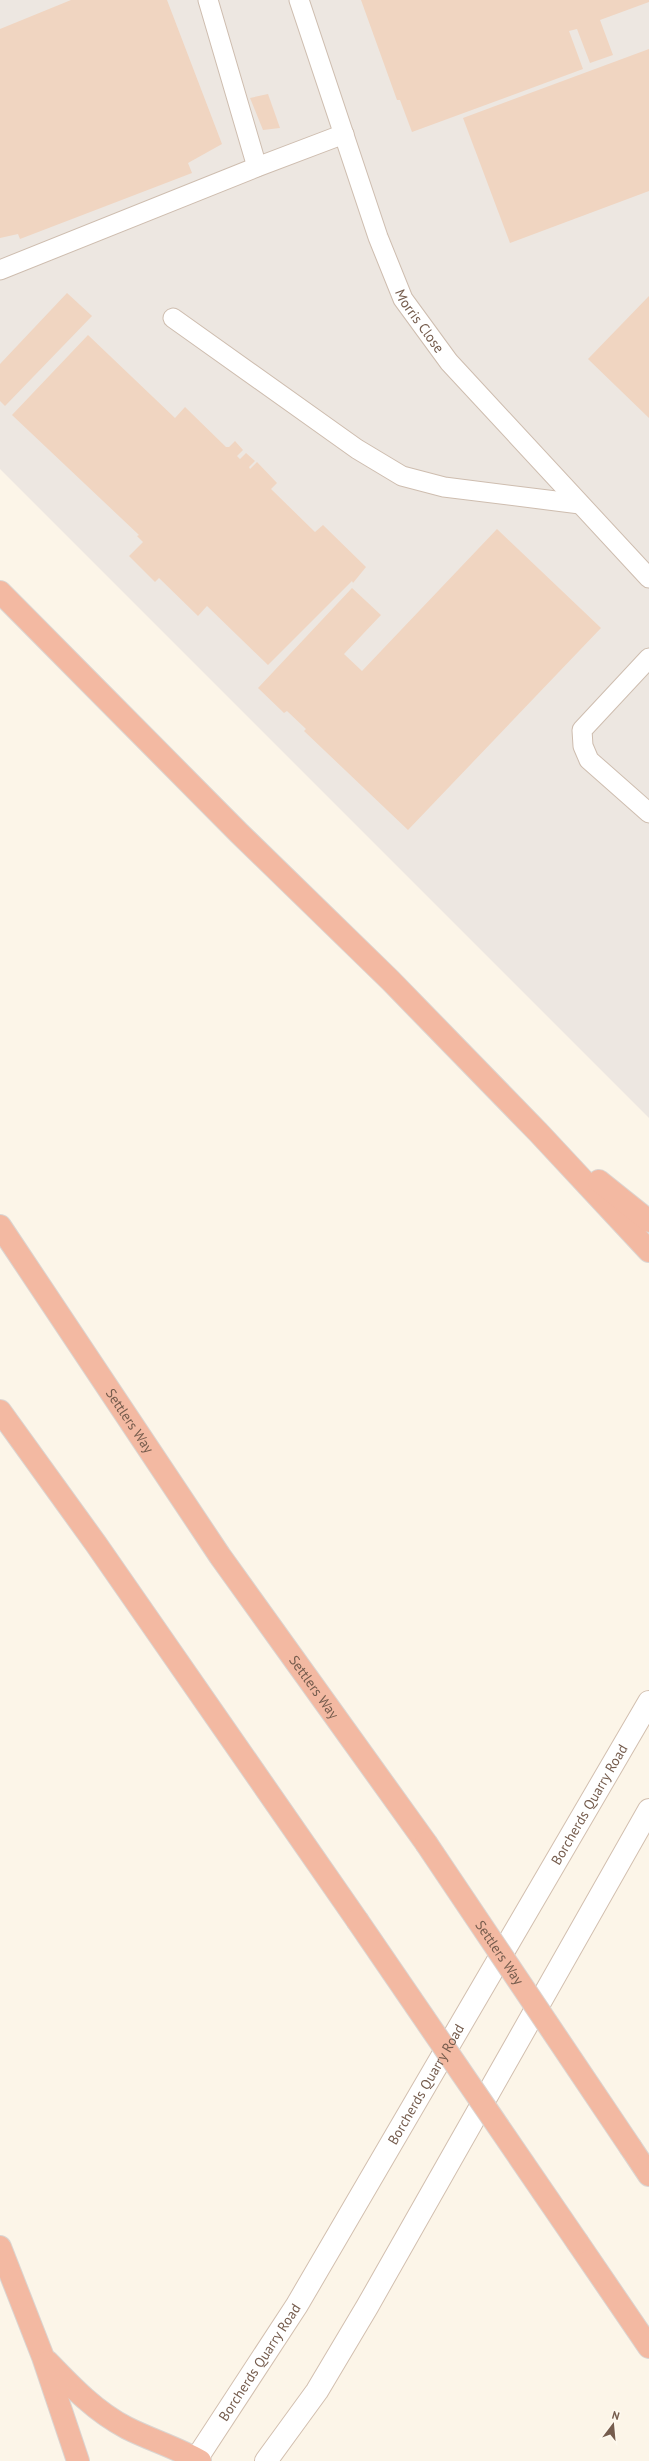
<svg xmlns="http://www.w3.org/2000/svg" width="649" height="2461" font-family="'PT Sans',sans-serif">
<rect width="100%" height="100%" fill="#fcf5e8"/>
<!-- industrial -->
<polygon fill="#ede7e1" points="0,0 649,0 649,1118 0,469"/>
<!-- building -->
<g fill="#f0d5c1">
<polygon points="71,0 167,0 222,144 188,163 192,173 20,239 18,234 0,238 0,29"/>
<polygon points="361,0 649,0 649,2 600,20 613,55 590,63 577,29 569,31 583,69 412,132 400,100 397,100"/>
<polygon points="649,49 649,191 510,243 463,118"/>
<polygon points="268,94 280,128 263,130 250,98"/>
<polygon points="67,293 92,316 5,406 0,401 0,364"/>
<polygon points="649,296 649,418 588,359"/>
<polygon points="88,335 175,418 185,407 226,447 229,447 235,441 243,450 237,456 240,459 246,453 255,461 249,467 250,469 257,462 277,483 271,489 315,532 323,525 366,567 353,583 352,581 268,665 207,606 198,616 159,578 155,582 129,556 143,542 137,536 139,535 12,415"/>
<polygon points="497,529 601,628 408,830 304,731 306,729 287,711 284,713 258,688 352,588 381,615 344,654 362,671"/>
</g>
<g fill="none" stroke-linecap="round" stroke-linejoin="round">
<defs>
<g id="lane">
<polyline points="208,0 257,167"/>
<path id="s1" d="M299,0L378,237L403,299L449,362L649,578"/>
<polyline points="0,270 257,167 344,134"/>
<polyline points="173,318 357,449 402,476 444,487 580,504"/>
<polyline points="649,658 582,730 583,746 589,760 649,813"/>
</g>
<g id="secondary">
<path id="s2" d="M195,2461L297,2305L649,1702"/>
<polyline points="266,2461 317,2391 367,2307 649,1810"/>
</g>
<g id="highway">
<polyline points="0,592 239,833 390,980 538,1132 649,1251"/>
<polyline points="599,1181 649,1221"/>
<path id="s3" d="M0,1226L220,1556L426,1843"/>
<polyline points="0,1411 96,1544 357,1920"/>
<polyline points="631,2148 649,2175"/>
<polyline points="578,2243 649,2347"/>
<polyline points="0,2247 43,2357 78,2461"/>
<path d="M48,2362C72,2387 96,2412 127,2428C151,2440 177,2448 200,2461"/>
</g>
</defs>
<!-- lane casing -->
<use href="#lane" stroke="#cebdaf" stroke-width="21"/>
<!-- secondary casing -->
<use href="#secondary" stroke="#d2bfaf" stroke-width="24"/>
<!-- highway casing -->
<use href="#highway" stroke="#dbd5d1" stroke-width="24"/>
<!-- lane -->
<use href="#lane" stroke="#fff" stroke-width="19"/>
<!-- secondary -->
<use href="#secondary" stroke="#fff" stroke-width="22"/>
<!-- highway -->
<use href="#highway" stroke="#f3b9a2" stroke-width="22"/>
<defs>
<g id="highway-bridge">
<path id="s4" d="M426,1843L631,2148"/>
<polyline points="357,1920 578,2243"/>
</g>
</defs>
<!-- highway-bridge casing -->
<use href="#highway-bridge" stroke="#dbd5d1" stroke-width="24" stroke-linecap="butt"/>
<!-- highway-bridge -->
<use href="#highway-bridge" stroke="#f3b9a2" stroke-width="22"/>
</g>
<g text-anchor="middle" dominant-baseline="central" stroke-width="4" stroke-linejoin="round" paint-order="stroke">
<!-- street labels -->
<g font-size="14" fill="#755c4d" stroke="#fef9ef">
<text stroke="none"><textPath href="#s1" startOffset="344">Morris Close</textPath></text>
<text stroke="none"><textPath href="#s3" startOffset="234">Settlers Way</textPath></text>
<text stroke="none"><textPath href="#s3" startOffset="558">Settlers Way</textPath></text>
<text stroke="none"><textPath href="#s2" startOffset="766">Borcherds Quarry Road</textPath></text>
<text stroke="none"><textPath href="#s4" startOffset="132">Settlers Way</textPath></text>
<text stroke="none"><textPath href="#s2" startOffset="442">Borcherds Quarry Road</textPath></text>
<text stroke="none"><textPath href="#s2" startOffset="118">Borcherds Quarry Road</textPath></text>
</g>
</g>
<!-- north arrow -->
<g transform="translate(613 2425) rotate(16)" stroke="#fef9ef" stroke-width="3" paint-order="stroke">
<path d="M0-3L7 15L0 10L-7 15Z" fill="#755c4d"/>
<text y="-6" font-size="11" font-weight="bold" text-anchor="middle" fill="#755c4d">N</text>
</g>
</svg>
